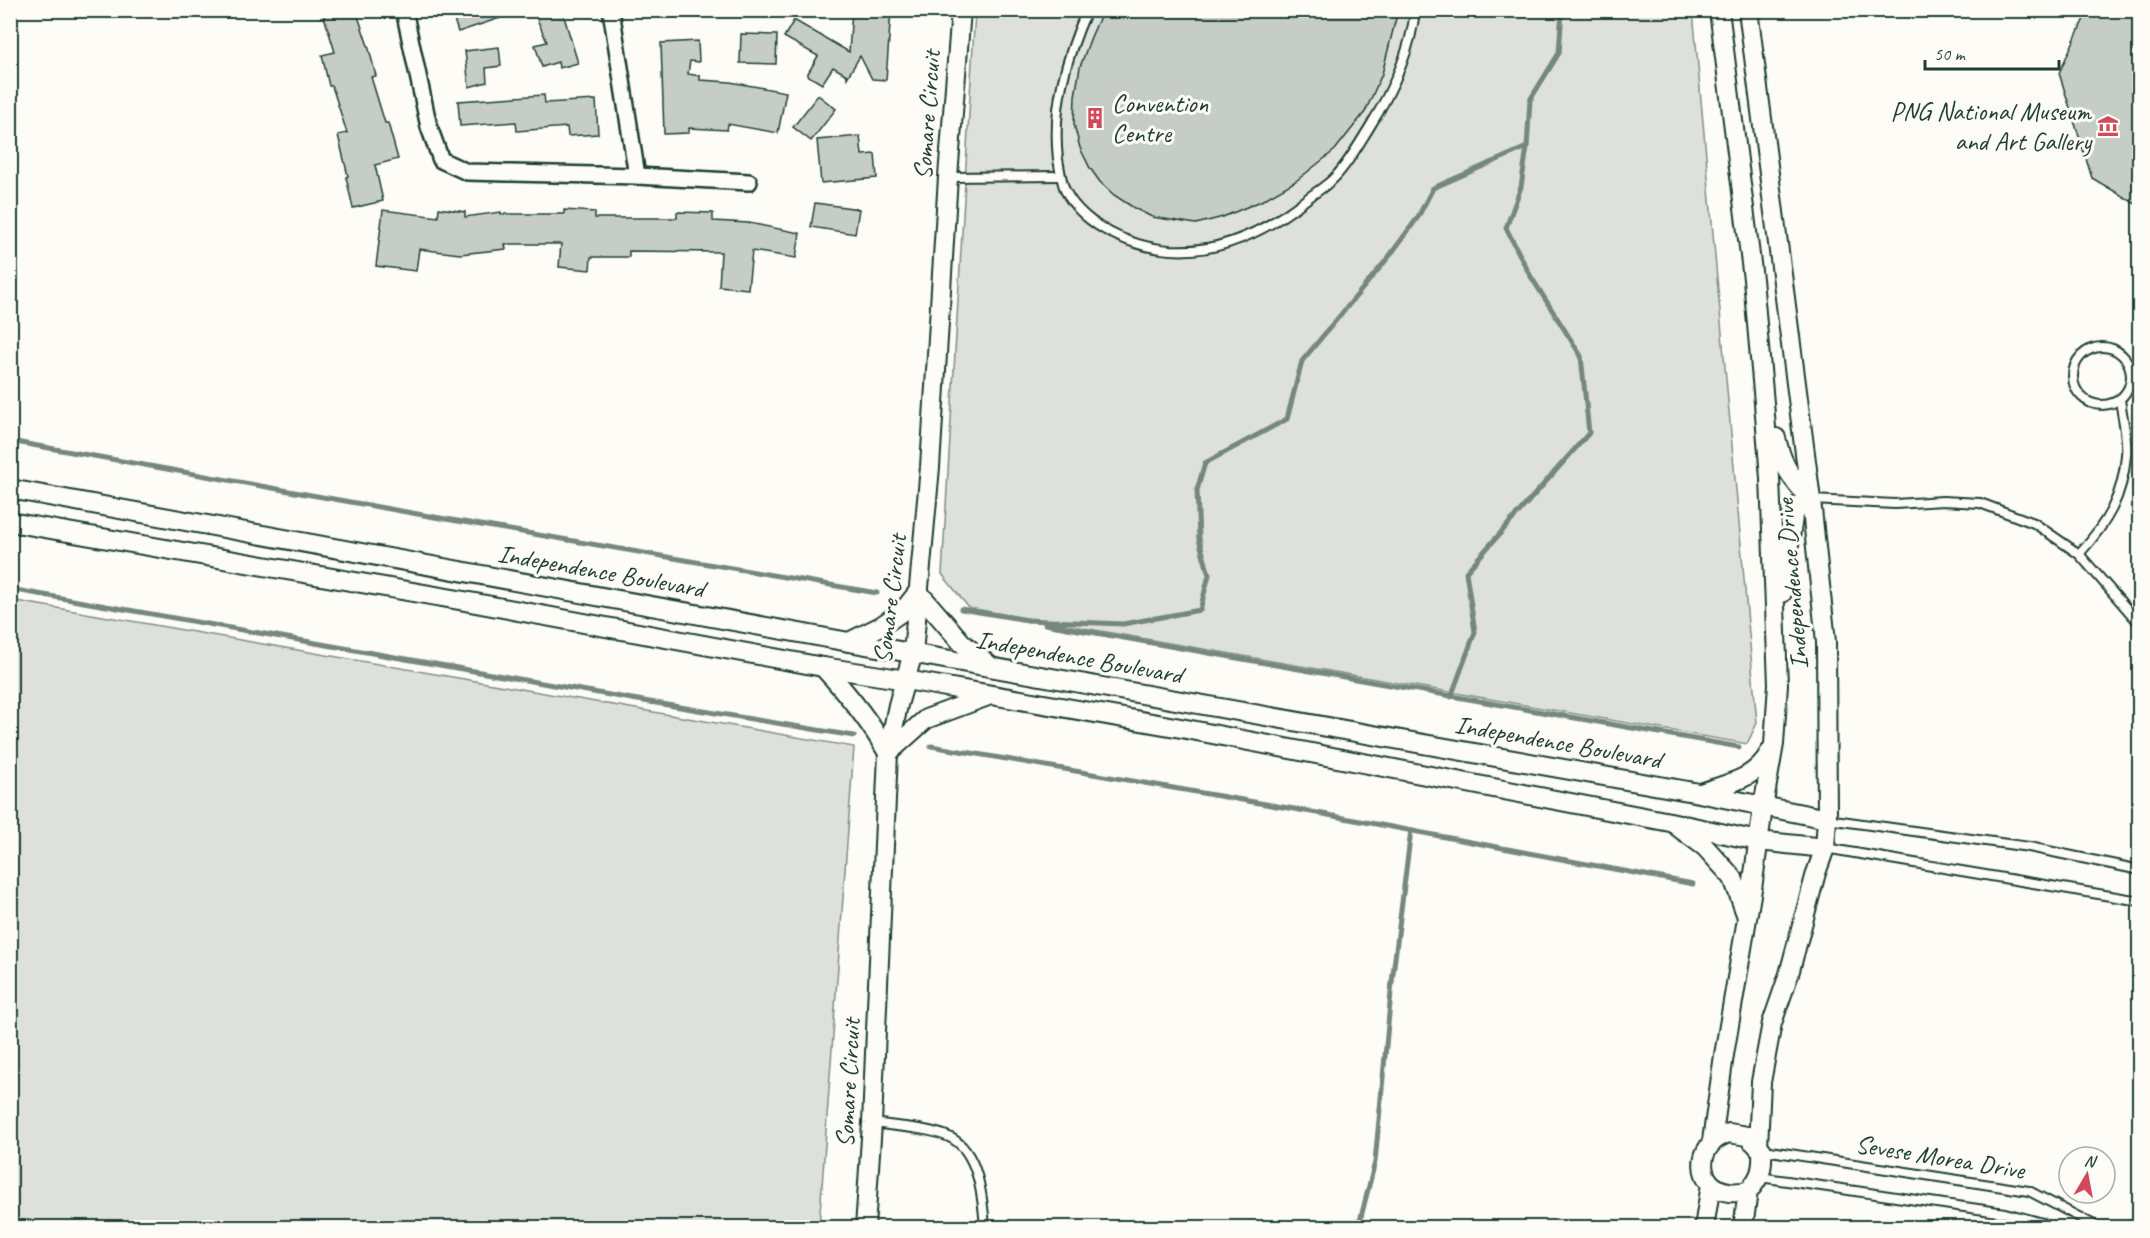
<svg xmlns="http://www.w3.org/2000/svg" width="2150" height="1238" font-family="Caveat,sans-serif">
<rect width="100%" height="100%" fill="#fdfcf7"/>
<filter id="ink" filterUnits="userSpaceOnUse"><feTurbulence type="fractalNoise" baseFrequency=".0167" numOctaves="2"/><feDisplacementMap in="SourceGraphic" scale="12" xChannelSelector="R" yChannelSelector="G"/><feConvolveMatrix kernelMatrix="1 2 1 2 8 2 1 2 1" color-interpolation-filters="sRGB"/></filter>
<g filter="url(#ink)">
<!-- green -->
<g fill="#dde0db" stroke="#7e8e88" stroke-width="1.5">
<polygon points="975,11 1693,11 1757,723 1747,744 969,608 942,574"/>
<polygon points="11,600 854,747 819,1227 11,1227"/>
</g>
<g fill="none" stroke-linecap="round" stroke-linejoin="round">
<!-- stream -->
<g stroke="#75877f" stroke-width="5">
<polyline points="10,441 440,518 877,593"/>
<polyline points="10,589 632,699 854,736"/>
<polyline points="961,609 1027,620"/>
<polyline points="1025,620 1123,624 1200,610 1209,575 1199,539 1197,490 1205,463 1287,419 1302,361 1388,258 1418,217 1433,188 1527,147"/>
<polyline points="1045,624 1739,747"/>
<polyline points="1451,697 1475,632 1466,572 1589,433 1581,356 1530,275 1506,228 1521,187 1527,147 1530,100 1559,53 1562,10"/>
<polyline points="931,746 1323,814 1693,884"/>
<polyline points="1326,1228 1330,1224 1360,1221 1375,1162 1392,982 1411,830"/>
</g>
</g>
<!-- building -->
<g fill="#c6cdc7" stroke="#1f3d34" stroke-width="1.5">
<polygon points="322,10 356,10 369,49 376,76 371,77 385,123 388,123 398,159 375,165 383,201 353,208 346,177 348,176 338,135 347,133 332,86 329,86 322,55 335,52"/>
<polygon points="451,10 514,10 515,13 458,32"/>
<polygon points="533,10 562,10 578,63 559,68 558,62 542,67 535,45 547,42"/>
<polygon points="852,10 891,10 886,80 872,79 860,56 847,78 847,75 833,67 822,84 807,75 818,56 784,37 794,20 849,52"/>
<polygon points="1103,10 1398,10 1382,74 1365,112 1335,150 1296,181 1261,201 1223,217 1196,224 1152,217 1134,208 1114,195 1100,182 1090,168 1080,148 1074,124 1075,96 1080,67 1091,37"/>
<polygon points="2088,10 2127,10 2139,18 2139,206 2092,178 2059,73"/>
<polygon points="741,34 777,35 776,64 740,63"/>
<polygon points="698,41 699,62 690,61 688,74 700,76 700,80 730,82 786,92 778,133 728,124 727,130 689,128 689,133 664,134 661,43"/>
<polygon points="499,47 501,66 486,68 487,82 469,87 465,51"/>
<polygon points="544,95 545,103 596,100 598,134 568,136 567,127 517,131 516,122 460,126 458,101"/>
<polygon points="818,95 836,109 811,141 793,127"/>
<polygon points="860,136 862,155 875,154 877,178 821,183 817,140"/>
<polygon points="815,203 859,209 855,234 811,227"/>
<polygon points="439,208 465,212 465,217 501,212 501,214 564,214 564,210 595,212 595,218 677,218 677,212 713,213 713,221 749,223 800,233 796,258 752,251 748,289 719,286 721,252 629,251 629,257 591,257 590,270 559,267 561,244 505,244 506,249 460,254 419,249 416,271 376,266 383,210 438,217"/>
</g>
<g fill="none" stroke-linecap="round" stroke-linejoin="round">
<defs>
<g id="service">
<path d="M1087,10C1066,58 1052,107 1058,159C1060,170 1061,180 1065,190C1074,209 1093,224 1111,233C1180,268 1245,247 1304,201C1314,193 1327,186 1336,176C1349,162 1359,144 1369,128C1391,93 1411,52 1415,10"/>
<polyline points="950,177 1060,176"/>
<circle cx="2102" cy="376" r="29"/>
<polyline points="1811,500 1895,504 1943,501 1980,503 2034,523 2079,554 2140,624"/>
<path d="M2079,554C2107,523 2123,497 2126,455C2128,437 2122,417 2120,399"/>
<polyline points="1827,819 2029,847 2140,870"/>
<polyline points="1825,848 2140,901"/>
<path d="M872,1123C894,1126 929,1128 949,1137C979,1150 983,1200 985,1228"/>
<polyline points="1764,1150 2029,1191 2098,1227 2129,1226 2140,1223"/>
<polyline points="1760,1177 2005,1213 2043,1223 2050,1228"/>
</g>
<g id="minor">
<polyline points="404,10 429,127 441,160 467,172 637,176 749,182"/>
<polyline points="611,10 637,176"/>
</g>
<g id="tertiary">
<polyline points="1748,10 1811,500 1826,642 1827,819 1825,848 1816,873 1789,974 1772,1023 1761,1082 1758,1147"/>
<path d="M1776,438C1782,466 1792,479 1811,500"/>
<polyline points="10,489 849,642 1699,793 1827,819"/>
<polyline points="10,522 459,600 823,667 906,680 1181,728 1670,822 1758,841 1825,848"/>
<polyline points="918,592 962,643 990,666"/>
<polyline points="1782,593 1793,517 1799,505 1811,500"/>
<polyline points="849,642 881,626 903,611 918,592"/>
<path d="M823,667C849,695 869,720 888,753"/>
<polyline points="888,753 926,719 988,696"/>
<path d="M1701,793C1728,783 1755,780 1770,752"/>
<polyline points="1678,827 1705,847 1733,878 1747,917"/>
<path d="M1729,1133L1747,1136L1762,1150C1763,1168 1761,1178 1748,1191C1742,1192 1735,1193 1729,1192C1696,1188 1693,1144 1729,1133Z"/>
<polyline points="1712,1141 1724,1055 1752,889 1763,807 1774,744 1778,684 1770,478 1764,403 1753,279 1719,10"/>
<polyline points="865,1228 872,1123 888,753 898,705 913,653 930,467 948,177 961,10"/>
<polyline points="1704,1228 1711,1184"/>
<polyline points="1743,1228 1748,1191"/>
</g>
</defs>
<!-- service casing -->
<use href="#service" stroke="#1f3d34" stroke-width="12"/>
<!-- minor casing -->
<use href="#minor" stroke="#1f3d34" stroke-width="20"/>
<!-- tertiary casing -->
<use href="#tertiary" stroke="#1f3d34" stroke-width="22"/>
<!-- service -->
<use href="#service" stroke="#fdfcf7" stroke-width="8"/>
<!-- minor -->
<use href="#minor" stroke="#fdfcf7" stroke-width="15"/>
<!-- tertiary -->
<use href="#tertiary" stroke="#fdfcf7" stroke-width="18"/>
</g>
</g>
<!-- icons -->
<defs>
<symbol id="building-bare" viewBox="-9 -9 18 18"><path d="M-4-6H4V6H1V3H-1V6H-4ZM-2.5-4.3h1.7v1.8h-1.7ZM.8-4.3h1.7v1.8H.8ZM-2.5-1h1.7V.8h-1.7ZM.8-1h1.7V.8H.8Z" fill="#d1495b" stroke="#fdfcf7" stroke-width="2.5" paint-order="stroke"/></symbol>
<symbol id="museum-bare" viewBox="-9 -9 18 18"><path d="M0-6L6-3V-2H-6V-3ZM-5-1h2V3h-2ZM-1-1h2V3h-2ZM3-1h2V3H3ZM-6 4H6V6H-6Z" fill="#d1495b" stroke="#fdfcf7" stroke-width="2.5" paint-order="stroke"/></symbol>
</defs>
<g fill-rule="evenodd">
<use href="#building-bare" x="1080" y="103" width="30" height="30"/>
<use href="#museum-bare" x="2093" y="111" width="30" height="30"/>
</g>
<g text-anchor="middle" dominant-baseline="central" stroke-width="6" stroke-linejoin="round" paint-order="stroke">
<!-- poi labels -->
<g font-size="26" fill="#1f3d34" stroke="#fdfcf7" text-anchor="start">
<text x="1112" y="103">Convention<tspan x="1112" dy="30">Centre</tspan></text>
<text x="2091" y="111" text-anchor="end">PNG National Museum<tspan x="2091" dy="30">and Art Gallery</tspan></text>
</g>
<!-- street labels -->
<g font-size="26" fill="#1f3d34" stroke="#fdfcf7">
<text transform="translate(927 115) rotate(-86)">Somare Circuit</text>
<text transform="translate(601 571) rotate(10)">Independence Boulevard</text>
<text transform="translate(1792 584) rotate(-95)">Independence Drive</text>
<text transform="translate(890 599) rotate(-83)">Somare Circuit</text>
<text transform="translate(1079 657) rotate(10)">Independence Boulevard</text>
<text transform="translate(1558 742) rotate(10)">Independence Boulevard</text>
<text transform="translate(848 1083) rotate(-87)">Somare Circuit</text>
<text transform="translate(1940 1157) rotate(9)">Sevese Morea Drive</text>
</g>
</g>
<!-- margin -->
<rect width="2150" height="1238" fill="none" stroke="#fdfcf7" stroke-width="36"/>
<rect x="18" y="18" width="2114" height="1202" fill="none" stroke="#1f3d34" stroke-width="2" filter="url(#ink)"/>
<!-- north arrow -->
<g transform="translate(2087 1175) rotate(10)"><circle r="28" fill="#fdfcf7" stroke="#a4b0a9" stroke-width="1.5"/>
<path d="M0-4.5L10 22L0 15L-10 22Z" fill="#d1495b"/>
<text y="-9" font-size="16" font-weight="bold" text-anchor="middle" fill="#1f3d34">N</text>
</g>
<!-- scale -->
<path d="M1925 60v9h134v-9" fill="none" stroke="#1f3d34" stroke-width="3"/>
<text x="1934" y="60" font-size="18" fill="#1f3d34" stroke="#fdfcf7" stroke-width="4.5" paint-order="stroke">50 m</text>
</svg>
